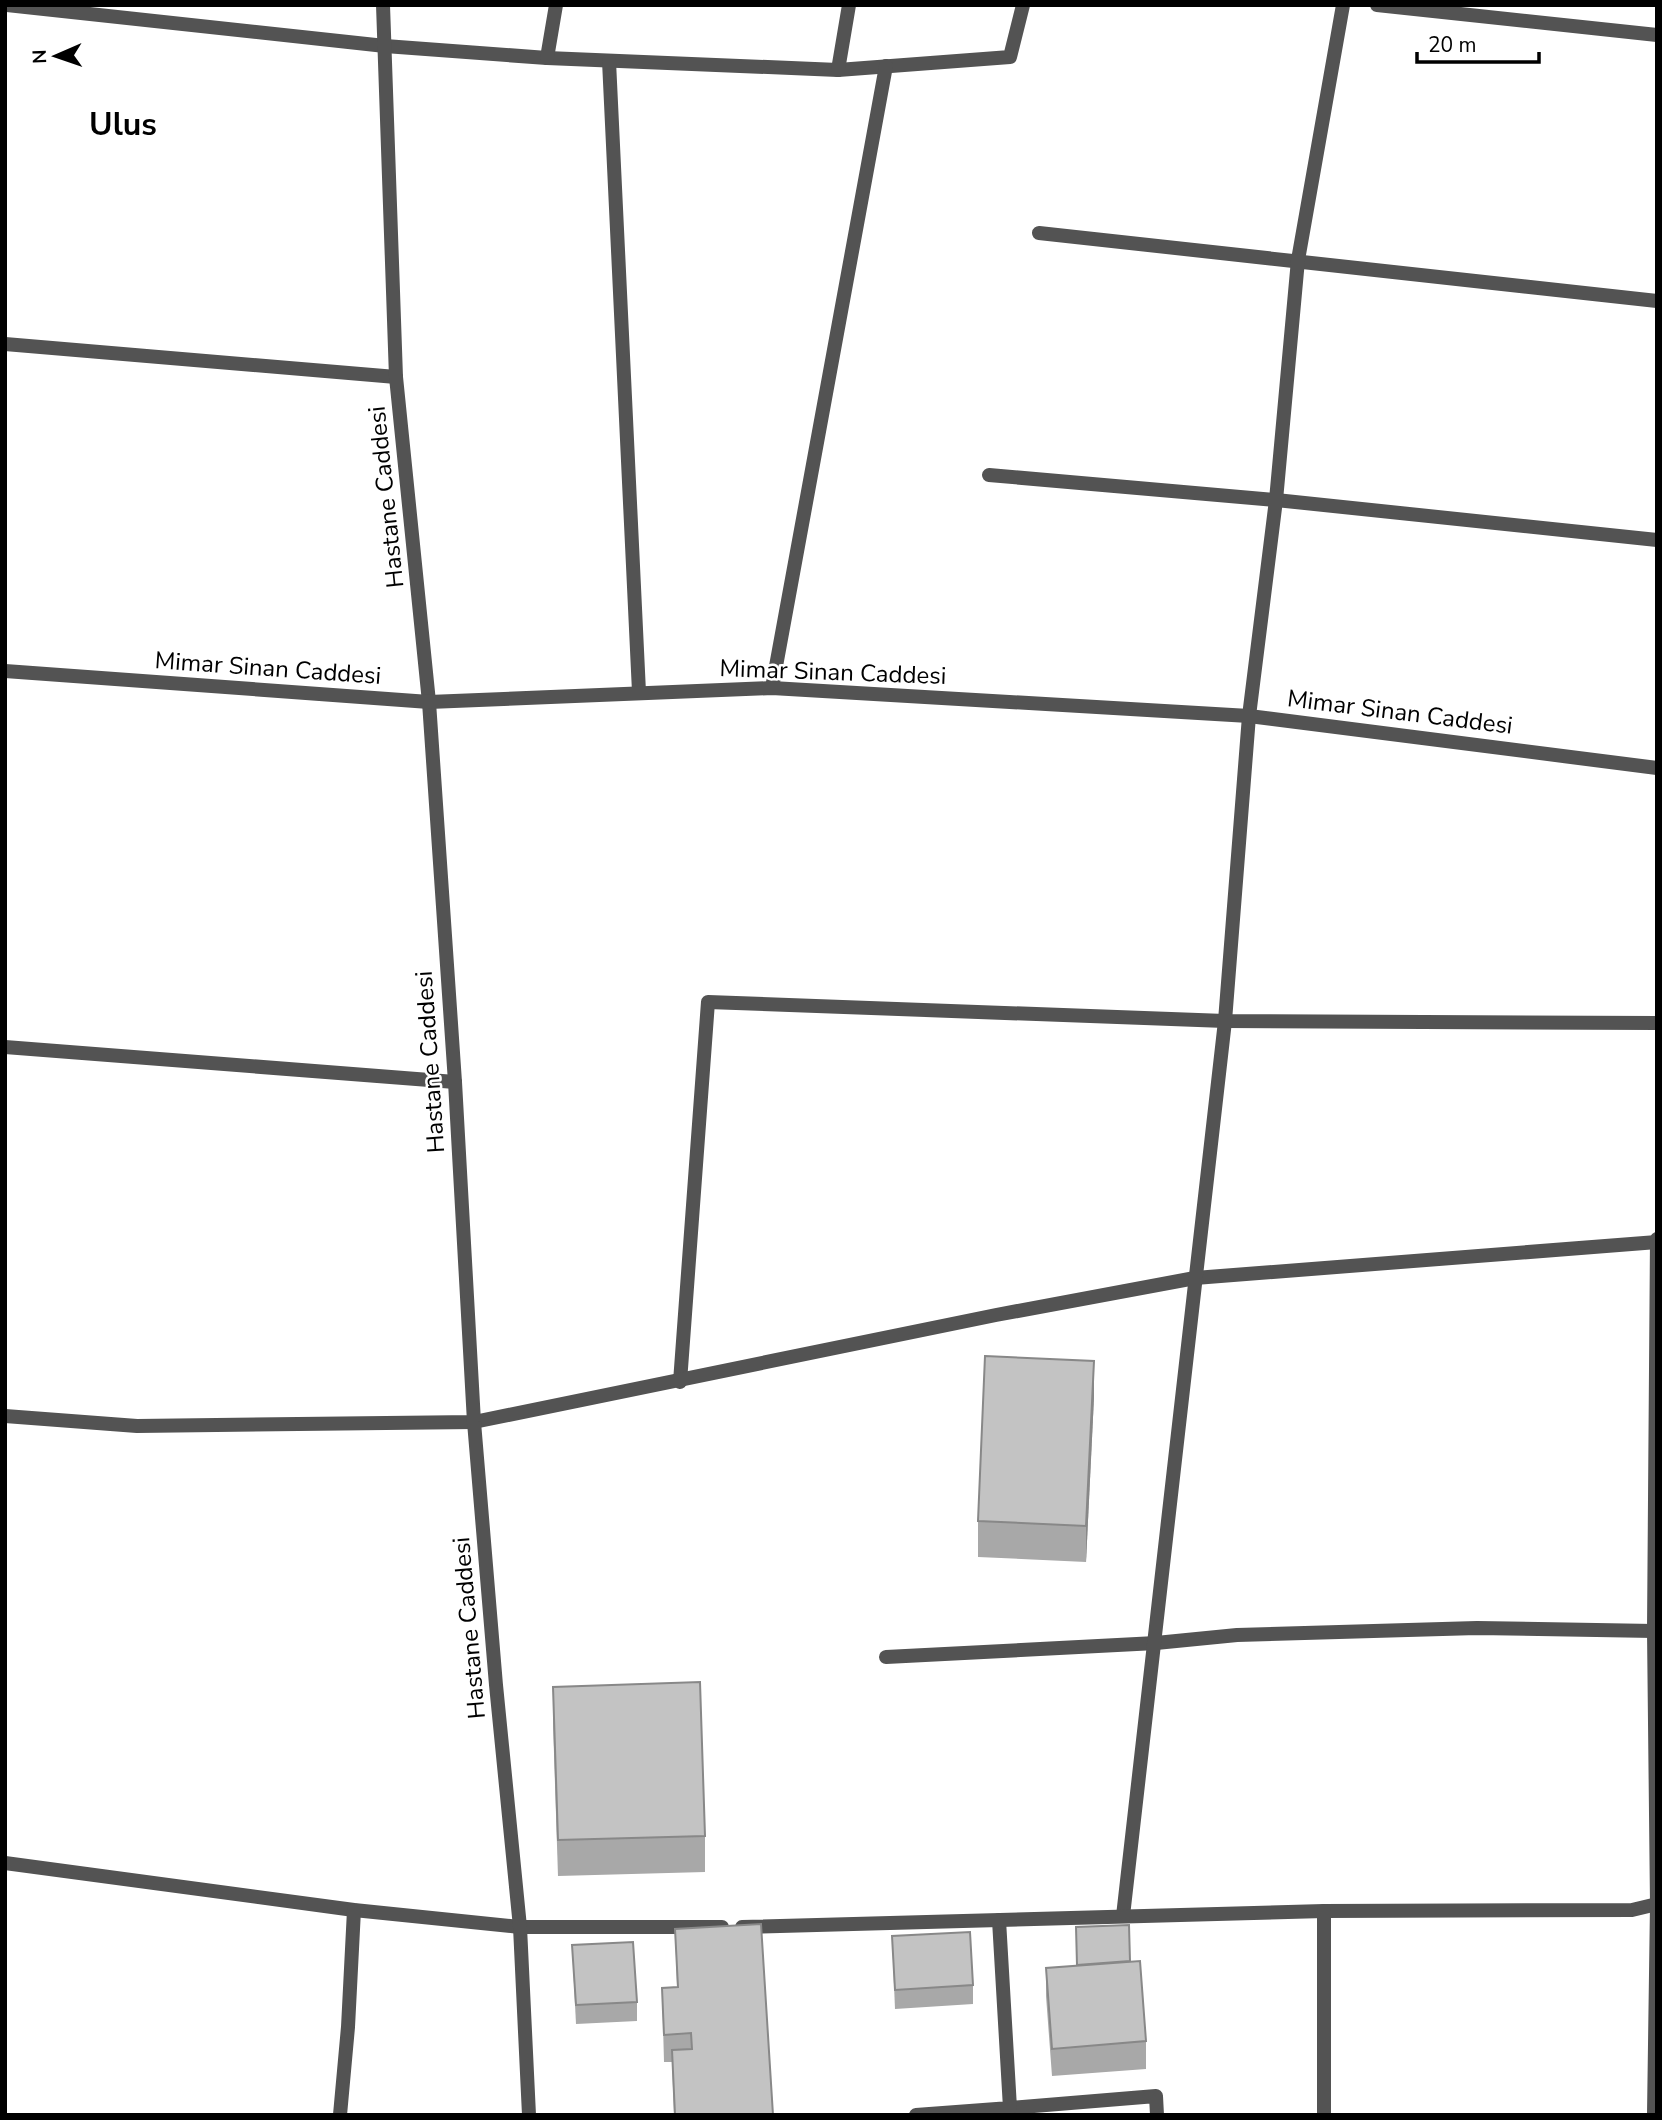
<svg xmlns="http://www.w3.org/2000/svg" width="1662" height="2120" font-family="'Nunito Sans',sans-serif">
<rect width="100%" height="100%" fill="#fff"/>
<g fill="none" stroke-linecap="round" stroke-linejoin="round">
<!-- service -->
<g stroke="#535353" stroke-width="14">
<polyline points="1010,2108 1156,2096 1157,2115"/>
<polyline points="916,2115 1010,2108 999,1920"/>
</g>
<!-- minor -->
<g stroke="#535353" stroke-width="14">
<polyline points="7,5 385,46 547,58 838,70 1010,57 1023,5"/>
<polyline points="1377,5 1657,35"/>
<polyline points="547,58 556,5"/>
<polyline points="609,61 639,692"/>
<polyline points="838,70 849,5"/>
<polyline points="1039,233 1657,301"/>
<polyline points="5,344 396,377"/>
<polyline points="989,475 1276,500 1657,540"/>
<polyline points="772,688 886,66"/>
<polyline points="5,1047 455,1082"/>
<polyline points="680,1382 708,1002 1225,1021 1657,1023"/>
<polyline points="5,1416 137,1426 474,1422 996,1315 1195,1278 1657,1242"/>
<polyline points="886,1657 1156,1643 1237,1635 1477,1628 1654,1631"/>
<polyline points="5,1863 354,1910 520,1927 722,1927"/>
<polyline points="1123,1916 1225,1021 1249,716 1276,500 1298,260 1343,5"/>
<polyline points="742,1927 1324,1911 1632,1910 1657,1904"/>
<polyline points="340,2115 348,2027 354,1910"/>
<polyline points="1324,2115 1324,1911"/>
<polyline points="1654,2115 1657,1904 1654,1631 1657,1239"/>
</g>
<!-- tertiary -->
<g stroke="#535353" stroke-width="14">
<polyline points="383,5 396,377 429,702 455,1082 474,1422 496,1685 520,1927 529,2115"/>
<polyline points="5,671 429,702 772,688 1249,716 1657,768"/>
</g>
</g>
<!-- wall -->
<g fill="#a8a8a8">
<polygon points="1094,1397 1086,1562 978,1557 978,1521"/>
<polygon points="553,1687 705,1836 705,1872 558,1876 553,1723"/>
<polygon points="1076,1927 1130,1961 1146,2041 1146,2069 1052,2076 1046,1996 1046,1968 1076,1966"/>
<polygon points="675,1929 773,2115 674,2115 672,2062 664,2062 662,1988 677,1987"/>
<polygon points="892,1936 973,1985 973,2004 895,2009"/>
<polygon points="572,1945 637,2002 637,2021 576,2024"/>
</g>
<!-- shaded-wall -->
<polygon fill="#888" points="1094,1361 1094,1397 1086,1562 1086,1526"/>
<!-- building -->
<g fill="#c3c3c3" stroke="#888" stroke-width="2">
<polygon points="985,1356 1094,1361 1086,1526 978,1521"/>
<polygon points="700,1682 705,1836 558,1840 553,1687"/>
<polygon points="761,1924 773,2115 675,2115 672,2050 692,2049 691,2033 664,2035 662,1988 678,1987 675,1929"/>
<polygon points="1129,1925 1130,1961 1077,1965 1076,1927"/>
<polygon points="970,1932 973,1985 895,1990 892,1936"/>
<polygon points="633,1942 637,2002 576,2005 572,1945"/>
<polygon points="1140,1961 1146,2041 1052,2049 1046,1968"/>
</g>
<g text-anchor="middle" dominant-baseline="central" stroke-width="5" stroke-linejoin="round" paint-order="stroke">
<!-- street labels -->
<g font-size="24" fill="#000" stroke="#fff">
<text transform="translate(386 497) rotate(-96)">Hastane Caddesi</text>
<text transform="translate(268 668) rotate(4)">Mimar Sinan Caddesi</text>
<text transform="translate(833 672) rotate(2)">Mimar Sinan Caddesi</text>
<text transform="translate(1400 712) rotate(7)">Mimar Sinan Caddesi</text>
<text transform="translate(430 1062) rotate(-94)">Hastane Caddesi</text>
<text transform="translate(469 1628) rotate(-95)">Hastane Caddesi</text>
</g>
<!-- district labels -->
<g font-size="32" font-weight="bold" fill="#000" stroke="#fff">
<text x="123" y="124">Ulus</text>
</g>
</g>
<!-- border -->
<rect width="1662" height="2120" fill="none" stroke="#000000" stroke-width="14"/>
<!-- north arrow -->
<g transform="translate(56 56) rotate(268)" stroke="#ffffff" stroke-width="5" paint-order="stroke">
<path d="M0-5L12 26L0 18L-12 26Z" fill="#000000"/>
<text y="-10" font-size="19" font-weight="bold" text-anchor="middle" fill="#000000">N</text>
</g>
<!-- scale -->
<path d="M1417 52v10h122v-10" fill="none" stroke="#000000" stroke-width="3.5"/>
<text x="1428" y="52" font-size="21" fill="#000000" stroke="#ffffff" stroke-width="5" paint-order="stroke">20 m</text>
</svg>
